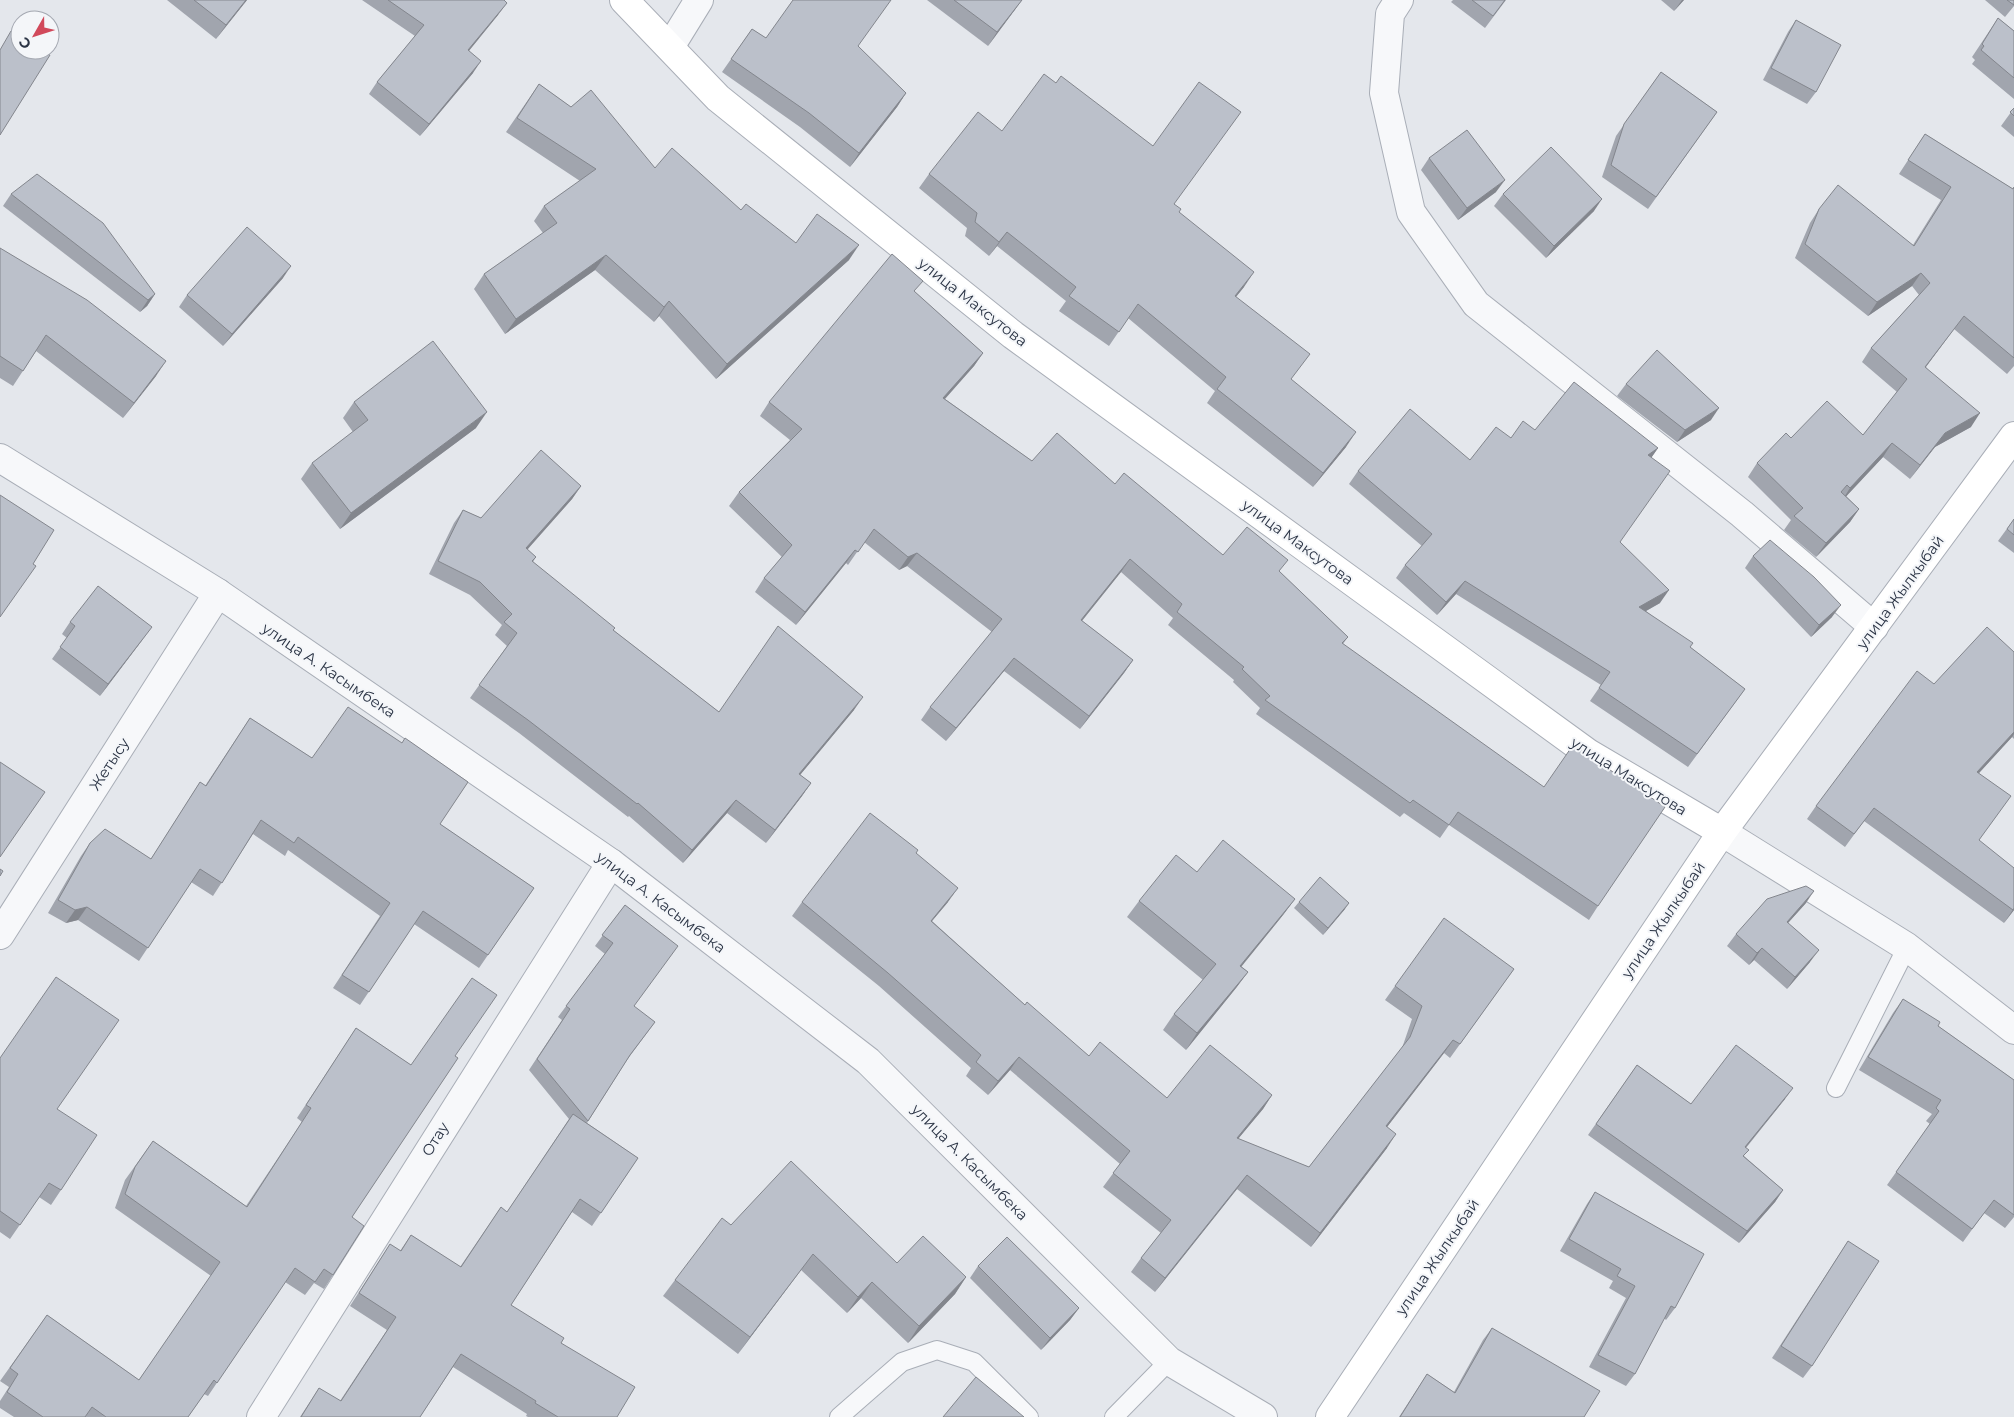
<svg xmlns="http://www.w3.org/2000/svg" width="2014" height="1417" font-family="Montserrat,sans-serif">
<rect width="100%" height="100%" fill="#e4e7ec"/>
<g fill="none" stroke-linecap="round" stroke-linejoin="round">
<defs>
<g id="lane">
<polyline points="1836,1088 1907,947"/>
<polyline points="839,1417 902,1362 937,1350 974,1362 1029,1417"/>
<polyline points="1114,1417 1169,1361"/>
</g>
<g id="street">
<polyline points="1399,0 1390,14 1384,93 1411,212 1476,304 1742,514 1874,627"/>
<polyline points="670,47 699,0"/>
<polyline points="0,458 218,593 611,863 868,1061 1169,1361 1263,1417"/>
<polyline points="1722,832 1907,947 2014,1030"/>
<polyline points="0,935 218,593"/>
<polyline points="261,1417 611,863"/>
</g>
<g id="secondary">
<polyline points="624,0 718,98 1013,335 1588,753 1722,832"/>
<polyline points="1330,1417 1722,832 2014,436"/>
</g>
</defs>
<!-- lane casing -->
<use href="#lane" stroke="#a9aeb7" stroke-width="20"/>
<!-- street casing -->
<use href="#street" stroke="#a9aeb7" stroke-width="30"/>
<!-- secondary casing -->
<use href="#secondary" stroke="#a9aeb7" stroke-width="30"/>
<!-- lane -->
<use href="#lane" stroke="#f7f8fa" stroke-width="18"/>
<!-- street -->
<use href="#street" stroke="#f7f8fa" stroke-width="28"/>
<!-- secondary -->
<use href="#secondary" stroke="#fff" stroke-width="28"/>
</g>
<!-- wall -->
<g fill="#a1a5ae">
<polygon points="167,0 247,0 216,39"/>
<polygon points="362,0 504,0 498,15 469,50 473,73 420,136 369,94 377,82 415,36"/>
<polygon points="927,0 1022,0 988,46"/>
<polygon points="1453,0 1506,0 1485,28 1451,2"/>
<polygon points="1661,0 1684,0 1674,11"/>
<polygon points="1985,0 2014,0 2014,6 2005,17"/>
<polygon points="1998,18 2014,31 2014,99 1972,64 1975,60 1972,57"/>
<polygon points="1796,20 1816,92 1807,104 1763,80 1788,32"/>
<polygon points="752,29 766,38 858,46 906,93 897,107 850,167 800,127 722,72"/>
<polygon points="1661,72 1717,112 1648,209 1602,177 1616,136"/>
<polygon points="539,84 655,168 741,210 796,243 849,260 716,379 659,316 654,322 595,270 505,334 474,289 484,274 543,233 534,221 544,206 580,181 506,132"/>
<polygon points="2014,108 2014,137 2001,126"/>
<polygon points="1002,131 1174,204 1179,212 1244,287 1236,297 1291,380 1346,447 1313,487 1207,403 1215,391 1128,318 1109,346 1059,311 1066,301 997,246 989,256 965,236 967,228 919,188 929,174"/>
<polygon points="1925,134 2013,189 2014,187 2014,366 2007,374 1954,329 1926,367 1971,427 1935,447 1910,479 1883,457 1846,496 1859,509 1850,522 1816,557 1784,530 1791,520 1748,477 1757,463 1791,438 1863,435 1897,392 1862,362 1871,348 1919,295 1912,286 1868,316 1795,258 1810,223 1819,209 1913,245 1941,200 1899,174"/>
<polygon points="1429,158 1496,192 1458,220 1421,170"/>
<polygon points="11,194 155,294 147,306 140,312 3,206"/>
<polygon points="1503,194 1594,211 1546,258 1494,206"/>
<polygon points="0,248 156,376 123,418 36,351 13,386 0,378"/>
<polygon points="283,278 223,346 179,307 187,295"/>
<polygon points="915,292 983,353 974,366 945,399 1032,461 1115,484 1223,555 1280,572 1348,637 1343,644 1598,906 1589,920 1449,825 1440,838 1404,813 1400,817 1256,714 1260,708 1233,682 1234,680 1168,625 1173,618 1121,572 1082,621 1133,660 1124,673 1080,729 1004,671 946,741 921,720 930,707 992,632 907,566 899,570 864,542 848,565 846,563 796,625 755,592 764,578 782,557 729,506 739,492 790,440 760,416 769,402"/>
<polygon points="1626,384 1711,420 1677,442 1617,396"/>
<polygon points="354,402 476,428 340,529 301,479 312,463 353,432 343,418"/>
<polygon points="1535,430 1658,448 1651,458 1620,542 1660,603 1646,611 1690,647 1745,689 1688,767 1590,701 1601,685 1456,594 1437,615 1396,578 1405,565 1422,546 1349,484 1358,471 1470,460 1511,438"/>
<polygon points="581,486 572,499 527,550 536,557 533,562 613,630 719,712 854,710 800,775 811,783 802,796 766,843 727,813 683,863 629,816 628,817 519,733 470,698 507,646 495,635 502,625 470,595 429,574 454,523 463,510 481,518"/>
<polygon points="2014,519 2014,553 1998,541"/>
<polygon points="1753,556 1832,617 1811,637 1745,568"/>
<polygon points="70,622 143,639 100,696 52,659 67,638 62,634"/>
<polygon points="2014,652 2014,739 2012,737 1979,773 1979,840 2014,910 2004,923 1864,821 1845,847 1807,819 1816,806 1934,684"/>
<polygon points="250,718 312,758 440,824 534,888 479,968 414,924 360,1005 333,988 380,916 288,850 285,856 253,834 213,896 191,882 139,961 78,920 66,923 48,913 81,856 90,843 151,859 200,782 205,786"/>
<polygon points="916,853 948,902 932,921 1025,1005 1089,1056 1167,1098 1272,1095 1263,1109 1238,1139 1309,1167 1402,1048 1412,1019 1385,1000 1395,986 1514,969 1450,1058 1444,1053 1387,1127 1387,1148 1311,1247 1237,1189 1155,1292 1131,1272 1141,1258 1161,1233 1103,1187 1120,1164 1010,1070 988,1095 966,1076 971,1068 879,986 792,916 802,902"/>
<polygon points="1197,872 1295,899 1283,915 1241,966 1248,972 1236,988 1186,1050 1163,1030 1174,1014 1203,980 1127,917 1139,901"/>
<polygon points="1299,902 1345,909 1323,935 1294,908"/>
<polygon points="1806,903 1788,923 1810,962 1787,989 1754,960 1749,965 1727,946 1736,934"/>
<polygon points="625,905 634,1007 655,1022 627,1060 587,1123 638,1158 592,1226 572,1212 511,1305 561,1343 617,1417 528,1417 526,1416 527,1414 453,1367 420,1417 300,1417 319,1388 340,1401 387,1330 350,1306 390,1244 400,1251 411,1235 460,1267 501,1207 507,1212 569,1119 529,1070 562,1020 558,1017 605,954 595,946"/>
<polygon points="1903,999 1938,1026 2014,1080 2014,1217 2005,1228 1984,1213 1963,1242 1887,1185 1930,1124 1926,1121 1932,1114 1859,1070 1893,1013"/>
<polygon points="356,1028 411,1065 455,1056 352,1217 333,1275 324,1289 314,1283 305,1295 285,1282 208,1396 204,1394 188,1417 14,1417 0,1408 0,1401 9,1387 0,1381 47,1315 139,1380 211,1276 115,1208 125,1180 153,1141 246,1206 302,1122 297,1118"/>
<polygon points="0,1058 57,1109 61,1190 51,1205 39,1197 10,1239 0,1232"/>
<polygon points="1637,1065 1691,1104 1785,1099 1746,1148 1744,1156 1783,1190 1775,1202 1739,1243 1588,1135"/>
<polygon points="1595,1192 1675,1308 1666,1320 1664,1318 1635,1374 1626,1386 1589,1367 1626,1298 1609,1288 1613,1281 1560,1251 1587,1204"/>
<polygon points="731,1225 897,1263 966,1277 955,1294 908,1343 861,1298 847,1313 801,1270 738,1354 663,1296 675,1280"/>
<polygon points="1848,1241 1812,1366 1803,1378 1772,1358"/>
<polygon points="978,1266 1079,1308 1070,1320 1041,1350 970,1278"/>
<polygon points="1492,1328 1584,1417 1399,1417 1427,1374 1454,1392 1483,1340"/>
</g>
<!-- shaded-wall -->
<g fill="#83868d">
<polygon points="246,0 247,0 216,39 226,25"/>
<polygon points="1022,0 988,46 997,32"/>
<polygon points="1682,0 1684,0 1674,11"/>
<polygon points="507,3 498,15 460,62 468,50"/>
<polygon points="481,61 473,73 420,136 429,124"/>
<polygon points="906,93 897,107 850,167 859,153"/>
<polygon points="1505,180 1496,192 1458,220 1467,208"/>
<polygon points="1602,199 1594,211 1546,258 1554,246"/>
<polygon points="1007,232 997,246 989,256 999,242"/>
<polygon points="859,245 849,260 716,379 727,364"/>
<polygon points="606,255 595,270 505,334 516,319"/>
<polygon points="291,266 283,278 223,346 232,334"/>
<polygon points="1254,272 1244,287 1225,310 1235,296"/>
<polygon points="1921,273 1912,286 1868,316 1877,302"/>
<polygon points="155,294 147,306 140,312 148,300"/>
<polygon points="669,301 659,316 654,322 664,307"/>
<polygon points="1964,316 1954,329 1916,380 1925,367"/>
<polygon points="983,353 974,366 934,411 943,398"/>
<polygon points="166,361 156,376 123,418 134,403"/>
<polygon points="1719,408 1711,420 1677,442 1685,430"/>
<polygon points="487,412 476,428 340,529 351,513"/>
<polygon points="1980,413 1971,427 1935,447 1910,479 1920,465 1945,433"/>
<polygon points="1356,432 1346,447 1313,487 1323,473"/>
<polygon points="1892,443 1883,457 1841,502 1850,488"/>
<polygon points="1658,448 1649,461 1648,455"/>
<polygon points="581,486 572,499 517,561 526,548"/>
<polygon points="1859,509 1850,522 1816,557 1826,543"/>
<polygon points="855,550 846,563 796,625 805,612"/>
<polygon points="917,553 907,566 899,570 908,557"/>
<polygon points="1130,559 1121,572 1072,633 1081,620"/>
<polygon points="1465,581 1456,594 1437,615 1446,602"/>
<polygon points="1669,590 1660,603 1630,620 1639,607"/>
<polygon points="1841,605 1832,617 1811,637 1819,625"/>
<polygon points="152,627 143,639 100,696 108,684"/>
<polygon points="1014,658 1004,671 946,741 956,728"/>
<polygon points="1133,660 1124,673 1080,729 1089,716"/>
<polygon points="863,697 854,710 790,787 799,774"/>
<polygon points="2014,732 2014,734 2012,737 1968,785 1977,772"/>
<polygon points="811,783 802,796 766,843 775,830"/>
<polygon points="736,800 727,813 683,863 692,850"/>
<polygon points="958,888 948,902 921,934 931,921"/>
<polygon points="1814,891 1806,903 1778,934 1787,922"/>
<polygon points="1295,899 1283,915 1229,982 1240,966"/>
<polygon points="1349,903 1345,909 1323,935 1328,928"/>
<polygon points="87,907 78,920 66,923 75,910"/>
<polygon points="2014,908 2014,910 2004,923"/>
<polygon points="1762,948 1754,960 1749,965 1757,953"/>
<polygon points="1819,950 1810,962 1787,989 1795,977"/>
<polygon points="1248,972 1236,988 1186,1050 1197,1033"/>
<polygon points="1453,1040 1444,1053 1377,1140 1386,1126"/>
<polygon points="1019,1057 1010,1070 988,1095 998,1081"/>
<polygon points="1793,1088 1785,1099 1737,1158 1745,1147"/>
<polygon points="1272,1095 1263,1109 1227,1152 1237,1138"/>
<polygon points="1396,1134 1387,1148 1311,1247 1320,1233"/>
<polygon points="1247,1175 1237,1189 1155,1292 1165,1278"/>
<polygon points="1783,1190 1775,1202 1739,1243 1747,1231"/>
<polygon points="813,1254 738,1354 750,1337"/>
<polygon points="966,1277 955,1294 908,1343 919,1326"/>
<polygon points="872,1282 861,1298 847,1313 858,1297"/>
<polygon points="1079,1308 1070,1320 1041,1350 1050,1338"/>
</g>
<!-- building -->
<g fill="#bbc0ca" stroke="#83868d">
<polygon points="194,0 246,0 226,25"/>
<polygon points="388,0 504,0 507,3 468,50 481,61 429,124 377,82 424,25"/>
<polygon points="793,0 891,0 858,46 906,93 859,153 809,113 731,59 752,29 766,38"/>
<polygon points="954,0 1022,0 997,32"/>
<polygon points="1472,0 1505,0 1493,16"/>
<polygon points="2007,0 2014,0 2014,5"/>
<polygon points="1998,18 2014,31 2014,78 1981,50 1984,46 1982,44"/>
<polygon points="1796,20 1841,45 1816,92 1771,68"/>
<polygon points="11,31 20,37 20,50 42,50 50,55 0,135 0,50"/>
<polygon points="1661,72 1717,112 1656,197 1611,165 1624,124"/>
<polygon points="1044,74 1056,83 1061,76 1153,146 1199,82 1241,112 1174,204 1181,209 1179,212 1254,272 1235,296 1310,354 1291,379 1356,432 1323,473 1217,389 1226,377 1138,304 1119,332 1069,296 1076,287 1007,232 999,242 975,222 977,213 929,174 978,112 1002,131"/>
<polygon points="539,84 571,107 591,90 655,168 672,148 741,210 746,204 796,243 817,214 859,245 727,364 669,301 664,307 606,255 516,319 484,274 557,223 544,206 596,169 517,118"/>
<polygon points="2014,108 2014,116 2010,112"/>
<polygon points="1467,130 1505,180 1467,208 1429,158"/>
<polygon points="1925,134 2013,189 2014,187 2014,358 1964,316 1925,367 1980,413 1945,433 1920,465 1892,443 1850,488 1847,485 1841,492 1859,509 1826,543 1794,516 1803,508 1757,463 1786,433 1791,438 1827,401 1863,435 1907,379 1871,348 1930,283 1921,273 1877,302 1805,244 1819,209 1838,185 1914,246 1951,187 1908,160"/>
<polygon points="1551,147 1602,199 1554,246 1503,194"/>
<polygon points="37,174 103,223 155,294 148,300 11,194"/>
<polygon points="247,227 291,266 232,334 187,295"/>
<polygon points="0,248 87,300 166,361 134,403 46,335 23,371 0,356"/>
<polygon points="892,254 923,281 914,291 983,353 943,398 1032,461 1057,433 1115,484 1124,473 1223,555 1247,527 1288,560 1279,571 1348,637 1342,643 1544,787 1573,745 1665,807 1598,906 1458,812 1449,825 1413,800 1410,803 1265,700 1270,696 1242,669 1244,667 1177,612 1182,604 1130,559 1081,620 1133,660 1089,716 1014,658 956,728 930,707 1002,619 917,553 908,557 874,529 858,552 855,550 805,612 764,578 792,545 739,492 802,429 769,402"/>
<polygon points="433,341 487,412 351,513 312,463 368,420 354,402"/>
<polygon points="1657,350 1719,408 1685,430 1626,384"/>
<polygon points="1574,382 1658,448 1648,455 1670,471 1620,542 1669,590 1639,607 1693,643 1690,647 1745,689 1697,754 1599,688 1610,672 1465,581 1446,602 1405,565 1432,534 1358,471 1410,409 1470,460 1496,427 1511,438 1523,421 1535,430"/>
<polygon points="541,450 581,486 526,548 536,557 532,561 615,628 613,630 719,712 778,626 863,697 799,774 811,783 775,830 736,800 692,850 638,803 637,804 528,720 479,685 517,633 504,622 512,614 480,582 438,561 463,510 481,518"/>
<polygon points="0,495 54,530 33,564 36,566 0,617"/>
<polygon points="2014,519 2014,535 2007,529"/>
<polygon points="1770,540 1814,577 1841,605 1819,625 1753,556"/>
<polygon points="98,586 152,627 108,684 60,647 75,626 70,622"/>
<polygon points="1987,627 2014,652 2014,732 1977,772 2011,796 1979,840 2014,868 2014,908 2013,910 1874,808 1854,834 1816,806 1917,671 1934,684"/>
<polygon points="348,707 402,743 405,738 468,782 440,824 534,888 488,955 423,911 369,992 342,975 390,903 298,837 294,843 261,820 222,883 200,869 148,948 87,907 75,910 58,900 90,843 105,829 151,859 200,782 206,786 250,718 312,758"/>
<polygon points="0,762 45,792 0,857"/>
<polygon points="870,813 918,850 916,853 958,888 931,921 1025,1005 1027,1002 1089,1056 1100,1042 1167,1098 1210,1045 1272,1095 1237,1138 1309,1167 1410,1037 1422,1006 1395,986 1444,918 1514,969 1460,1044 1453,1040 1386,1126 1396,1134 1320,1233 1247,1175 1165,1278 1141,1258 1171,1220 1113,1173 1130,1151 1019,1057 998,1081 976,1062 981,1055 888,973 802,902"/>
<polygon points="1223,840 1295,899 1240,966 1248,972 1197,1033 1174,1014 1216,964 1139,901 1176,855 1197,872"/>
<polygon points="0,869 3,871 0,876"/>
<polygon points="1320,877 1349,903 1328,928 1299,902"/>
<polygon points="1806,886 1814,891 1787,922 1819,950 1795,977 1762,948 1757,953 1736,934 1767,899"/>
<polygon points="625,905 678,946 634,1006 655,1022 630,1055 588,1121 537,1059 570,1009 566,1006 613,943 602,935"/>
<polygon points="56,977 119,1020 57,1109 97,1135 61,1190 49,1183 20,1225 0,1211 0,1058"/>
<polygon points="472,978 497,995 455,1056 458,1058 352,1217 364,1226 333,1275 324,1269 315,1282 295,1268 217,1383 214,1380 188,1417 106,1417 92,1407 85,1417 43,1417 7,1392 18,1374 10,1368 47,1315 139,1380 220,1262 125,1194 135,1167 153,1141 247,1207 311,1108 306,1105 356,1028 411,1065"/>
<polygon points="1903,999 1940,1022 1938,1026 2014,1080 2014,1215 1994,1200 1972,1229 1896,1172 1939,1111 1936,1108 1941,1100 1868,1057"/>
<polygon points="1736,1045 1793,1088 1745,1147 1749,1150 1743,1156 1783,1190 1747,1231 1596,1124 1637,1065 1691,1104"/>
<polygon points="573,1114 638,1158 601,1213 580,1199 511,1305 564,1338 561,1343 635,1387 617,1417 558,1417 535,1403 536,1401 461,1354 420,1417 301,1417 319,1388 341,1401 396,1317 359,1293 390,1244 401,1251 411,1235 461,1267 501,1207 507,1212"/>
<polygon points="791,1161 897,1263 923,1236 966,1277 919,1326 872,1282 858,1297 813,1254 750,1337 675,1280 722,1218 731,1225"/>
<polygon points="1595,1192 1704,1254 1675,1308 1671,1306 1635,1374 1598,1355 1635,1286 1617,1276 1621,1269 1569,1239"/>
<polygon points="1007,1237 1079,1308 1050,1338 978,1266"/>
<polygon points="1848,1241 1879,1261 1812,1366 1781,1346"/>
<polygon points="1492,1328 1600,1391 1584,1417 1400,1417 1427,1374 1455,1393"/>
<polygon points="976,1377 1024,1417 943,1417"/>
</g>
<g text-anchor="middle" dominant-baseline="central" stroke-width="4" stroke-linejoin="round" paint-order="stroke">
<!-- street labels -->
<g font-size="15" fill="#2b3445" stroke="#f4f6f9">
<text transform="translate(973 302) rotate(38)">улица Максутова</text>
<text transform="translate(1298 542) rotate(36)">улица Максутова</text>
<text transform="translate(1900 592) rotate(-54)">улица Жылкыбай</text>
<text transform="translate(329 670) rotate(34)">улица А. Касымбека</text>
<text transform="translate(109 764) rotate(-57)">Жетысу</text>
<text transform="translate(1629 776) rotate(32)">улица Максутова</text>
<text transform="translate(661 902) rotate(37)">улица А. Касымбека</text>
<text transform="translate(1663 920) rotate(-56)">улица Жылкыбай</text>
<text transform="translate(435 1139) rotate(-58)">Отау</text>
<text transform="translate(970 1162) rotate(45)">улица А. Касымбека</text>
<text transform="translate(1437 1257) rotate(-56)">улица Жылкыбай</text>
</g>
</g>
<!-- north arrow -->
<g transform="translate(35 35) rotate(231)"><circle r="24" fill="#f4f6f9" stroke="#a4a8b1"/>
<path d="M0-4L9 19L0 12L-9 19Z" fill="#d1495b"/>
<text y="-8" font-size="14" font-weight="bold" text-anchor="middle" fill="#2b3445">С</text>
</g>
</svg>
